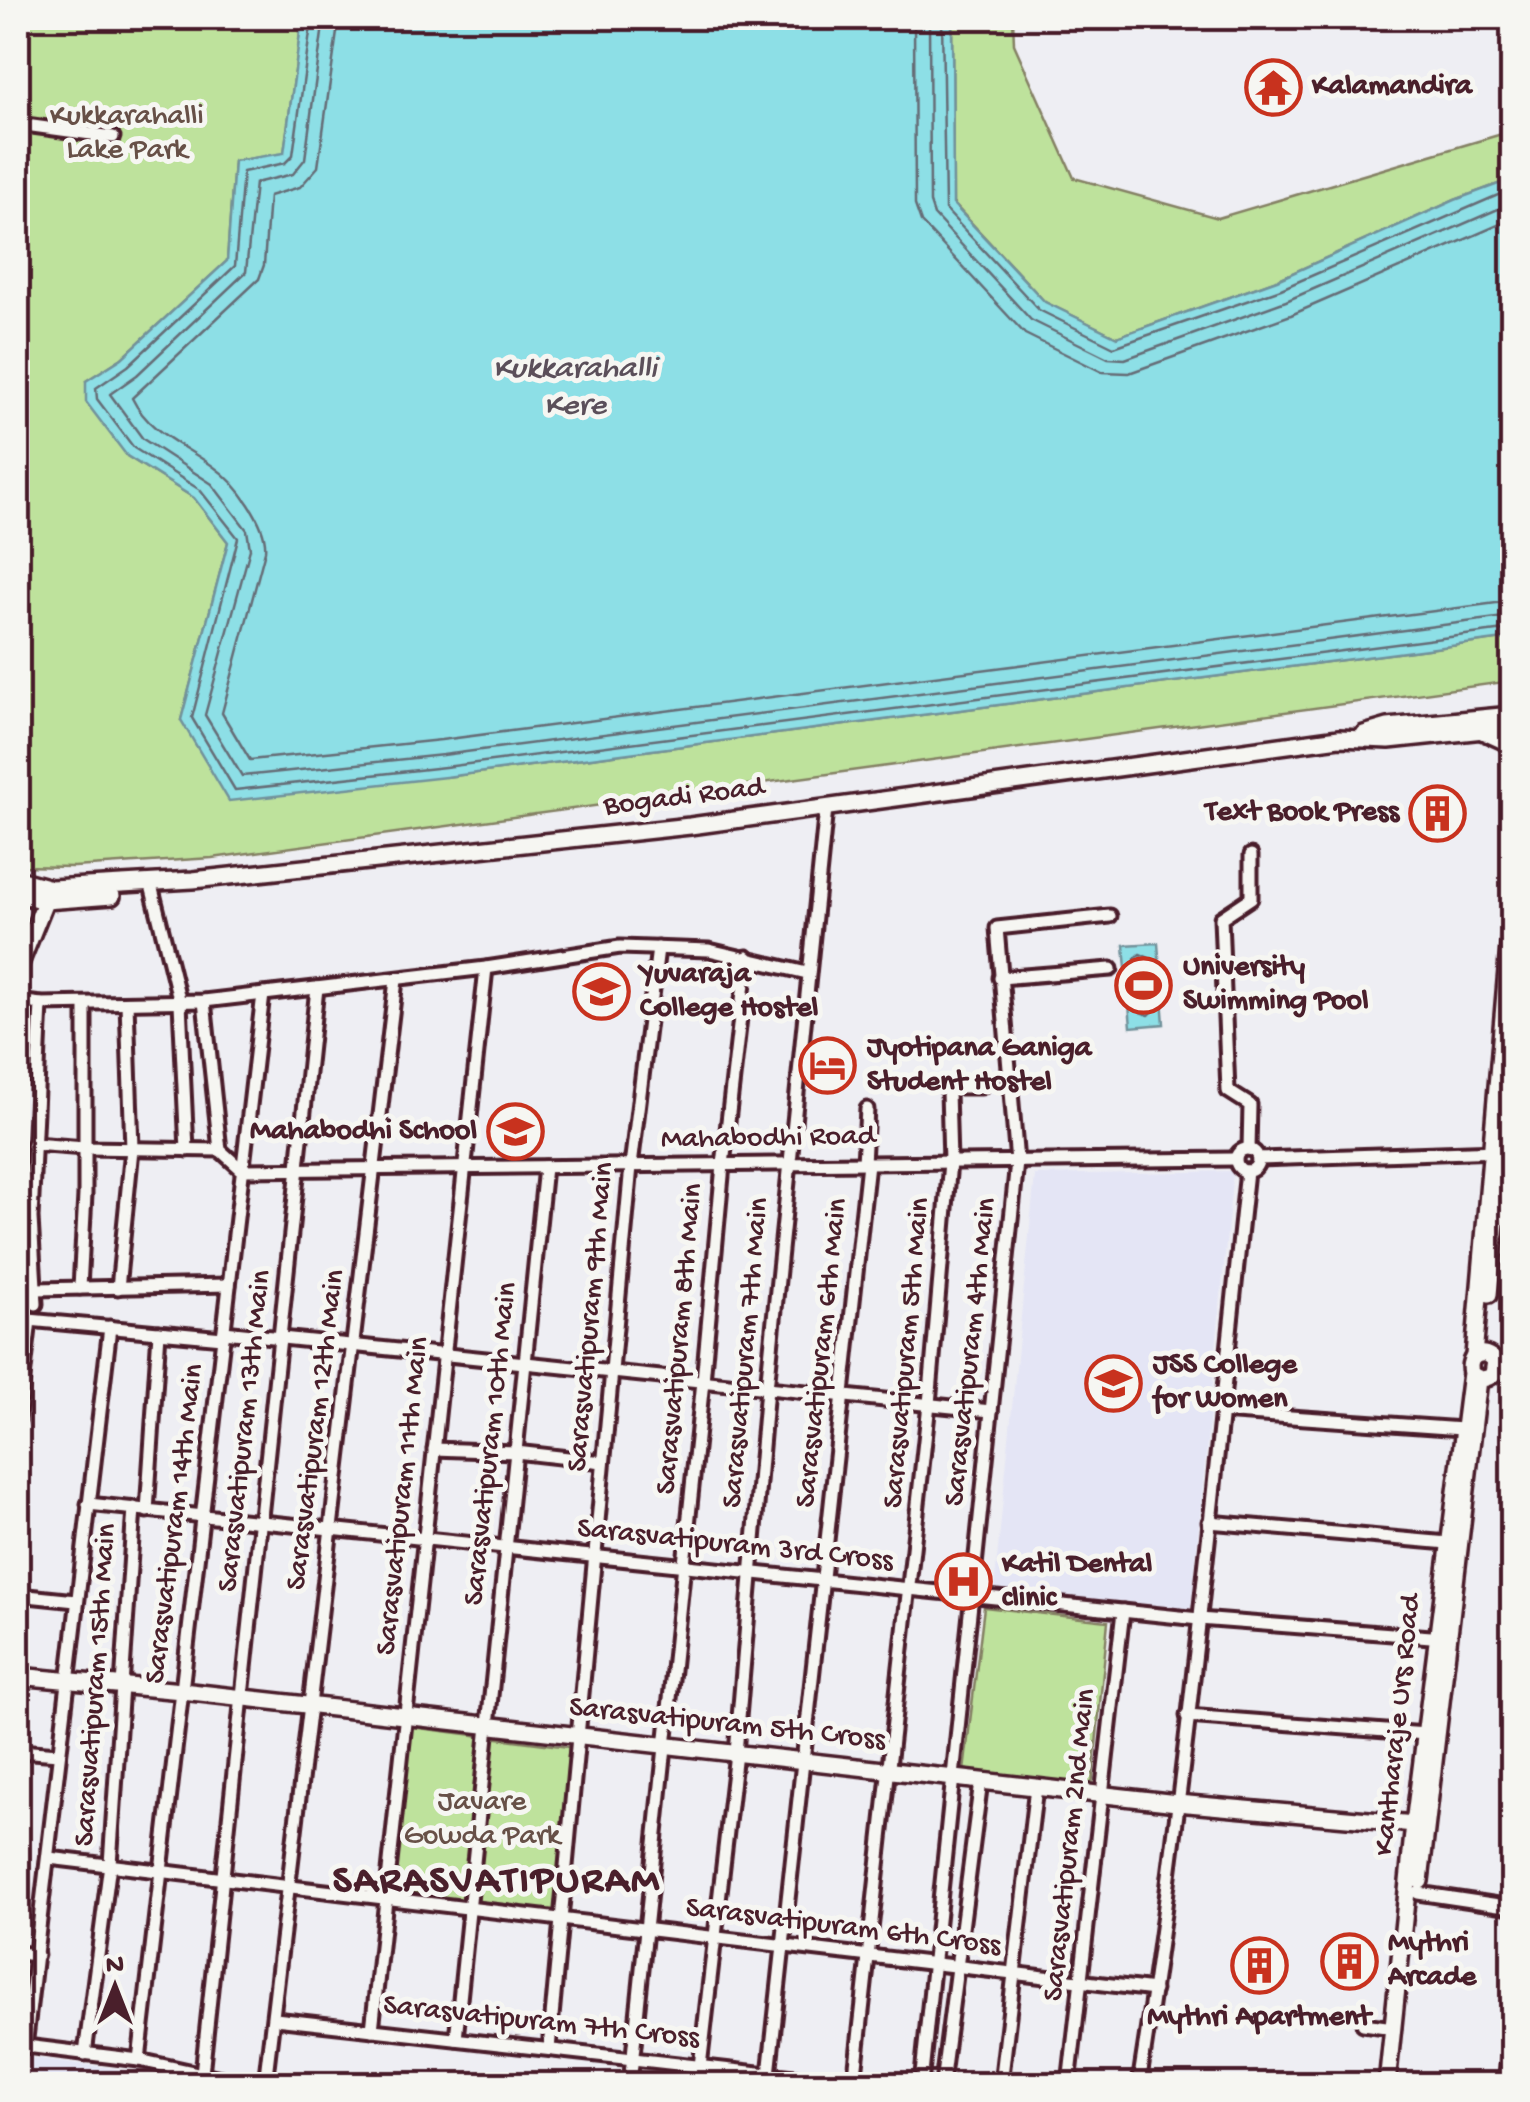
<svg xmlns="http://www.w3.org/2000/svg" width="1530" height="2102" font-family="'Gochi Hand',sans-serif">
<rect width="100%" height="100%" fill="#eeeef3"/>
<filter id="ink" filterUnits="userSpaceOnUse"><feTurbulence type="fractalNoise" baseFrequency=".01" numOctaves="2"/><feDisplacementMap in="SourceGraphic" scale="20" xChannelSelector="R" yChannelSelector="G"/><feConvolveMatrix kernelMatrix="1 2 1 2 8 2 1 2 1" color-interpolation-filters="sRGB"/></filter>
<g filter="url(#ink)">
<!-- built -->
<g fill="#e4e5f5">
<polygon points="1233,1171 1191,1610 994,1590 1035,1175"/>
<polygon points="18,2056 111,2068 193,2084 18,2084"/>
</g>
<!-- green -->
<g fill="#bee29c" stroke="#848064" stroke-width="2.5">
<polygon points="18,18 302,18 284,154 234,161 227,261 122,358 86,381 127,456 194,498 228,542 181,720 446,777 1512,638 1512,681 212,858 74,867 18,866"/>
<polygon points="952,18 1013,18 1014,44 1074,178 1218,218 1512,131 1512,179 1455,200 1277,280 1117,337 1045,302 953,203"/>
<polygon points="984,1607 1108,1621 1092,1786 964,1771"/>
<polygon points="411,1727 569,1747 555,1913 393,1894"/>
</g>
<!-- water -->
<g fill="#8ddfe6" stroke="#72929b" stroke-width="2.5">
<polygon points="302,18 952,18 953,204 1045,302 1117,337 1277,280 1455,200 1512,179 1512,638 446,777 229,801 181,720 228,542 194,498 127,456 86,402 86,381 122,358 227,261 234,161 284,153"/>
<polygon points="1158,943 1164,1024 1131,1027 1124,945"/>
</g>
<g fill="none" stroke-linecap="round" stroke-linejoin="round">
<!-- shore -->
<g stroke="#656c76" stroke-width="2.5">
<polyline points="312,18 293,155 285,163 243,172 235,266 128,366 96,388 97,399 134,448 200,490 238,538 192,718 235,790 445,767 1512,629"/>
<polyline points="324,18 305,159 293,174 255,183 246,272 137,375 110,394 143,439 212,484 247,530 250,549 205,715 242,776 443,755 1512,616"/>
<path d="M339,18L318,167L300,187L269,196L264,265L259,279L132,398C149,433 184,445 214,467C236,482 268,524 265,551L222,713L250,760L441,740L1512,601"/>
<polyline points="914,18 915,205 921,222 1025,334 1102,372 1129,373 1291,315 1512,219"/>
<polyline points="929,18 930,203 934,215 1031,320 1108,358 1125,359 1286,301 1512,203"/>
<polyline points="942,18 945,209 1039,310 1114,347 1281,289 1512,189"/>
<polygon points="1140,954 1149,958 1153,1011 1149,1015 1140,1012 1135,959"/>
</g>
<defs>
<g id="street">
<polyline points="18,124 113,137"/>
<polyline points="151,885 180,1003 187,1150"/>
<polyline points="1000,978 1111,969"/>
<polyline points="18,1001 41,1004 204,1001 486,968 620,947 709,950 807,973"/>
<polyline points="204,1001 220,1150 242,1170 1235,1159"/>
<polyline points="33,1144 85,1148 220,1150"/>
<circle cx="1247" cy="1160" r="11"/>
<polyline points="1249,1149 1250,1105 1228,1091 1221,918 1251,898 1251,855"/>
<polyline points="1258,1159 1499,1151"/>
<polyline points="864,1163 867,1109"/>
<polyline points="80,1288 85,1195 85,1004"/>
<polyline points="118,1288 132,1149 127,1003"/>
<polyline points="36,1289 229,1285"/>
<polyline points="36,1304 31,1218 41,1004"/>
<polyline points="18,1319 223,1338"/>
<polyline points="224,1332 991,1411"/>
<polyline points="1512,1354 1500,1366 1512,1385"/>
<polyline points="1221,1412 1462,1429"/>
<polyline points="18,1421 30,1320"/>
<polyline points="434,1449 516,1452 603,1462"/>
<polyline points="88,1504 1199,1619 1444,1638"/>
<polyline points="147,1511 159,1332"/>
<polyline points="1209,1522 1448,1543"/>
<polyline points="18,1595 76,1601"/>
<polyline points="1187,1716 1426,1734"/>
<polyline points="18,1751 59,1754"/>
<polyline points="49,1858 1154,1990"/>
<polyline points="1418,1893 1512,1907"/>
<polyline points="18,1953 37,1955"/>
<polyline points="275,2019 857,2084"/>
<polyline points="1363,2024 1394,2028"/>
<polyline points="372,2030 486,968"/>
<polyline points="456,2039 545,1167"/>
<polyline points="18,2045 139,2060 248,2084"/>
<polyline points="25,2047 110,1327"/>
<polyline points="549,2049 631,1166 658,948"/>
<polyline points="85,2054 110,1864 134,1508"/>
<polyline points="139,2060 263,994"/>
<polyline points="202,2074 317,988"/>
<polyline points="265,2084 396,980"/>
<polyline points="630,2084 703,1381 723,1165 747,957"/>
<polyline points="698,2084 736,1753 767,1388 826,808"/>
<polyline points="768,2084 868,1163"/>
<polyline points="854,2084 929,1404 950,1162 948,1091 951,1087 981,1087"/>
<polyline points="921,2084 1017,1162 997,928 1110,916"/>
<polyline points="942,2084 981,1781"/>
<polyline points="1001,2084 1036,1787"/>
<polyline points="1069,2084 1123,1611"/>
<path d="M1139,2084C1187,1782 1214,1476 1247,1171"/>
<polyline points="1505,2084 1512,2024"/>
</g>
<g id="secondary">
<polyline points="1482,731 1504,741 1512,749"/>
<polyline points="1364,734 1388,727 1512,715"/>
<polyline points="18,879 51,888 193,880 690,826 1339,738 1389,740 1512,727"/>
<polyline points="18,894 45,901 112,896"/>
<polyline points="18,969 49,892"/>
<polyline points="1489,1294 1512,1059"/>
<polyline points="1474,1356 1512,911"/>
<polyline points="18,1676 182,1691 1177,1803 1426,1825"/>
<polyline points="1420,1881 1479,1379"/>
<path d="M1387,2084L1414,1824L1471,1373C1466,1355 1484,1347 1495,1361L1493,1374C1486,1381 1477,1380 1471,1373"/>
</g>
</defs>
<!-- street casing -->
<use href="#street" stroke="#4a1f2b" stroke-width="19"/>
<!-- secondary casing -->
<use href="#secondary" stroke="#4a1f2b" stroke-width="22"/>
<!-- street -->
<use href="#street" stroke="#f6f6f2" stroke-width="11"/>
<!-- secondary -->
<use href="#secondary" stroke="#f6f6f2" stroke-width="15"/>
</g>
</g>
<!-- icons -->
<defs>
<symbol id="temple-ring" viewBox="-11 -11 22 22"><circle r="9.5" fill="#f6f6f2" stroke="#c8321e" stroke-width="1.5"/><path d="M0-6L5-2H3V0L6.5 2.5H4V6H1.5V3h-3V6H-4V2.5H-6.5L-3 0V-2H-5Z" fill="#c8321e"/></symbol>
<symbol id="building-ring" viewBox="-11 -11 22 22"><circle r="9.5" fill="#f6f6f2" stroke="#c8321e" stroke-width="1.5"/><path d="M-4-6H4V6H1V3H-1V6H-4ZM-2.5-4.3h1.7v1.8h-1.7ZM.8-4.3h1.7v1.8H.8ZM-2.5-1h1.7V.8h-1.7ZM.8-1h1.7V.8H.8Z" fill="#c8321e"/></symbol>
<symbol id="stadium-ring" viewBox="-11 -11 22 22"><circle r="9.5" fill="#f6f6f2" stroke="#c8321e" stroke-width="1.5"/><path d="M0-5a6.5 5 0 1 0 0 10a6.5 5 0 1 0 0-10ZM-3.5-1.8h7v3.6h-7Z" fill="#c8321e"/></symbol>
<symbol id="university-ring" viewBox="-11 -11 22 22"><circle r="9.5" fill="#f6f6f2" stroke="#c8321e" stroke-width="1.5"/><path d="M0-5L7-2L0 1L-7-2ZM-4 1L0 2.5L4 1V4Q0 6-4 4Z" fill="#c8321e"/></symbol>
<symbol id="hotel-ring" viewBox="-11 -11 22 22"><circle r="9.5" fill="#f6f6f2" stroke="#c8321e" stroke-width="1.5"/><path d="M-6-4.5h1.5V1H6V5H4.5V3h-9V5H-6ZM-4 0a1.8 1.8 0 1 1 3.6 0ZM.5 0V-2.5h3Q6-2.5 6 0Z" fill="#c8321e"/></symbol>
<symbol id="school-ring" viewBox="-11 -11 22 22"><circle r="9.5" fill="#f6f6f2" stroke="#c8321e" stroke-width="1.5"/><path d="M0-5L7-2L0 1L-7-2ZM-4 1L0 2.5L4 1V4Q0 6-4 4Z" fill="#c8321e"/></symbol>
<symbol id="hospital-ring" viewBox="-11 -11 22 22"><circle r="9.5" fill="#f6f6f2" stroke="#c8321e" stroke-width="1.5"/><path d="M-5-5h3v3.5h4V-5h3V5h-3V1.5h-4V5h-3Z" fill="#c8321e"/></symbol>
</defs>
<g fill-rule="evenodd">
<use href="#temple-ring" x="1242" y="56" width="63" height="63"/>
<use href="#building-ring" x="1406" y="782" width="63" height="63"/>
<use href="#stadium-ring" x="1112" y="954" width="63" height="63"/>
<use href="#university-ring" x="570" y="960" width="63" height="63"/>
<use href="#hotel-ring" x="796" y="1034" width="63" height="63"/>
<use href="#school-ring" x="484" y="1100" width="63" height="63"/>
<use href="#university-ring" x="1082" y="1352" width="63" height="63"/>
<use href="#hospital-ring" x="932" y="1550" width="63" height="63"/>
<use href="#building-ring" x="1318" y="1930" width="63" height="63"/>
<use href="#building-ring" x="1228" y="1934" width="63" height="63"/>
</g>
<g text-anchor="middle" dominant-baseline="central" stroke-width="10" stroke-linejoin="round" paint-order="stroke">
<!-- poi labels -->
<g font-size="30" font-weight="bold" fill="#4a1f2b" stroke="#f6f6f2" text-anchor="start">
<text x="1312" y="87">Kalamandira</text>
<text x="1399" y="813" text-anchor="end">Text Book Press</text>
<text x="1183" y="968">University<tspan x="1183" dy="34">Swimming Pool</tspan></text>
<text x="640" y="975">Yuvaraja<tspan x="640" dy="34">College Hostel</tspan></text>
<text x="867" y="1049">Jyotipana Ganiga<tspan x="867" dy="34">Student Hostel</tspan></text>
<text x="477" y="1132" text-anchor="end">Mahabodhi School</text>
<text x="1153" y="1366">JSS College<tspan x="1153" dy="34">for Women</tspan></text>
<text x="1002" y="1565">Katil Dental<tspan x="1002" dy="34">clinic</tspan></text>
<text x="1388" y="1944">Mythri<tspan x="1388" dy="34">Arcade</tspan></text>
<text x="1259" y="2018" text-anchor="middle">Mythri Apartment</text>
</g>
<!-- park labels -->
<g font-size="30" fill="#675047" stroke="#f6f6f2">
<text x="127" y="117">Kukkarahalli<tspan x="127" dy="34">Lake Park</tspan></text>
<text x="482" y="1803">Javare<tspan x="482" dy="34">Gowda Park</tspan></text>
</g>
<!-- street labels -->
<g font-size="30" fill="#4a1f2b" stroke="#f6f6f2">
<text transform="translate(684 798) rotate(-7)">Bogadi Road</text>
<text transform="translate(768 1139) rotate(-1)">Mahabodhi Road</text>
<text transform="translate(592 1317) rotate(-85)">Sarasvatipuram 9th Main</text>
<text transform="translate(681 1339) rotate(-85)">Sarasvatipuram 8th Main</text>
<text transform="translate(972 1352) rotate(-84)">Sarasvatipuram 4th Main</text>
<text transform="translate(747 1353) rotate(-85)">Sarasvatipuram 7th Main</text>
<text transform="translate(823 1353) rotate(-84)">Sarasvatipuram 6th Main</text>
<text transform="translate(908 1353) rotate(-85)">Sarasvatipuram 5th Main</text>
<text transform="translate(317 1430) rotate(-83)">Sarasvatipuram 12th Main</text>
<text transform="translate(246 1431) rotate(-84)">Sarasvatipuram 13th Main</text>
<text transform="translate(492 1444) rotate(-84)">Sarasvatipuram 10th Main</text>
<text transform="translate(404 1496) rotate(-84)">Sarasvatipuram 11th Main</text>
<text transform="translate(176 1524) rotate(-83)">Sarasvatipuram 14th Main</text>
<text transform="translate(735 1546) rotate(6)">Sarasvatipuram 3rd Cross</text>
<text transform="translate(97 1685) rotate(-86)">Sarasvatipuram 15th Main</text>
<text transform="translate(727 1725) rotate(6)">Sarasvatipuram 5th Cross</text>
<text transform="translate(1399 1725) rotate(-84)">Kantharaje Urs Road</text>
<text transform="translate(1071 1845) rotate(-84)">Sarasvatipuram 2nd Main</text>
<text transform="translate(843 1928) rotate(7)">Sarasvatipuram 6th Cross</text>
<text transform="translate(541 2023) rotate(6)">Sarasvatipuram 7th Cross</text>
</g>
<!-- water labels -->
<g font-size="32" font-style="italic" fill="#5b4f5a" stroke="#f6f6f2">
<text x="575" y="370">Kukkarahalli<tspan x="575" dy="37">Kere</tspan></text>
</g>
<!-- district labels -->
<g font-size="40" font-weight="bold" letter-spacing="2.5" fill="#4a1f2b" stroke="#f6f6f2">
<text x="497" y="1882">SARASVATIPURAM</text>
</g>
</g>
<!-- margin -->
<rect width="1530" height="2102" fill="none" stroke="#f6f6f2" stroke-width="60"/>
<rect x="30" y="30" width="1470" height="2042" fill="none" stroke="#4a1f2b" stroke-width="4" filter="url(#ink)"/>
<!-- north arrow -->
<g transform="translate(115 1987)" stroke="#f6f6f2" stroke-width="8" paint-order="stroke">
<path d="M0-8L18 38L0 25L-18 38Z" fill="#4a1f2b"/>
<text y="-15" font-size="28" font-weight="bold" text-anchor="middle" fill="#4a1f2b">N</text>
</g>
</svg>
